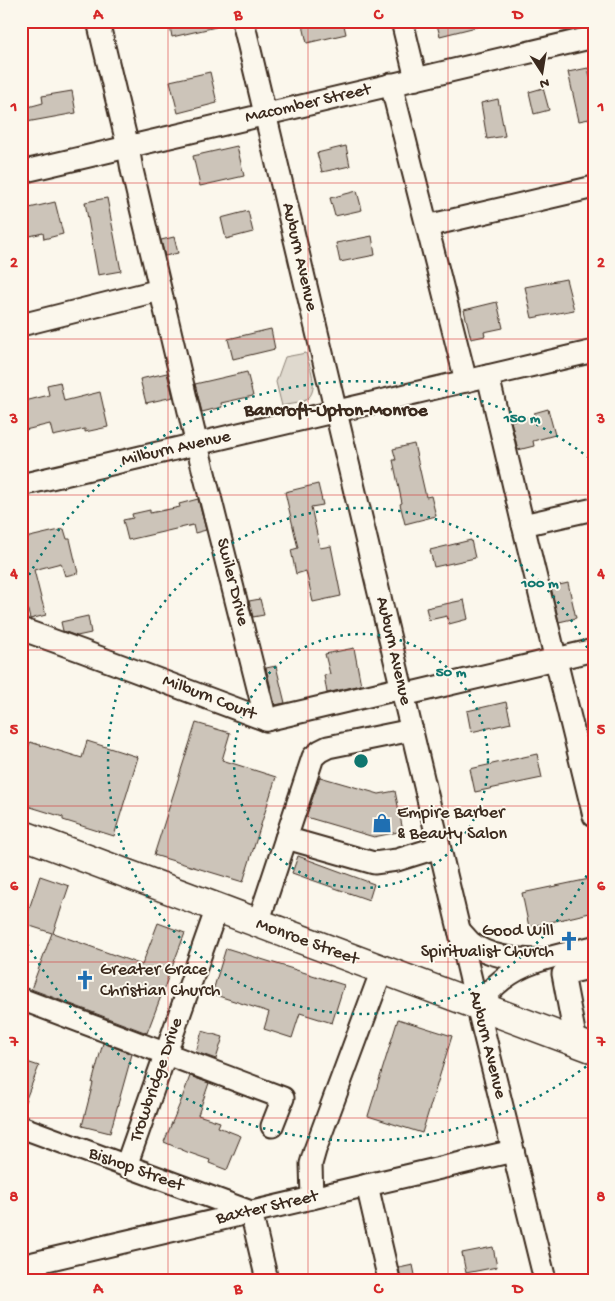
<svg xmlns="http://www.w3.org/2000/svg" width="615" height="1301" font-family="'Gochi Hand',sans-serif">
<rect width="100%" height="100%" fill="#fbf7ec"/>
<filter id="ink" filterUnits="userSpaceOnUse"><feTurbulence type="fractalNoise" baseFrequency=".02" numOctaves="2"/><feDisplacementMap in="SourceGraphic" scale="10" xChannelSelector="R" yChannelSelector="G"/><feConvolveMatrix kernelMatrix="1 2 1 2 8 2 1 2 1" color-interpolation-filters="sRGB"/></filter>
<g filter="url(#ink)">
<!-- green -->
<path fill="#dfd9ce" stroke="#8d8276" d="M306,353C310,368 322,394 302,402C296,404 288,404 282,406L276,382L285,357Z"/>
<!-- building -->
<g fill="#ccc4b9" stroke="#3b2a1e">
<polygon points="169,21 216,21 216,27 172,37"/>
<polygon points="302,21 343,21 346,34 307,43"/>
<polygon points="436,21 480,21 480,26 440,36"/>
<polygon points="588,68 594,94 594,118 579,121 568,72"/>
<polygon points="210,72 217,103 178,113 170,81"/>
<polygon points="543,88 549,110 534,114 529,92"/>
<polygon points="72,91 76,113 21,123 21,109 43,103 42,96"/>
<polygon points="498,99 505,136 487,139 481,103"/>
<polygon points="237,146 244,176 200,186 193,156"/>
<polygon points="346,146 350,166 322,172 317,153"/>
<polygon points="357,191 362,210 335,216 330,198"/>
<polygon points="107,198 121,271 98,275 85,202"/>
<polygon points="55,202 63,234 44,239 43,233 21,238 21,210"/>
<polygon points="248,211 253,232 226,239 221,218"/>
<polygon points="372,236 375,255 340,262 336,243"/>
<polygon points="174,237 178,253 165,256 161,240"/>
<polygon points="566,279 574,310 532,318 525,287"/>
<polygon points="497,302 503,328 484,332 485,336 471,339 464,310"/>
<polygon points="271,329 275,349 233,359 228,339"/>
<polygon points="247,372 253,396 221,403 222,407 202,412 195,384"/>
<polygon points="167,373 173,397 146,403 140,379"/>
<polygon points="60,382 64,401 100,392 108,427 85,432 85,429 53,436 50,424 21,431 21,402 49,395 47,385"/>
<polygon points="548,409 555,435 533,441 534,446 518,450 511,421 534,416 534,413"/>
<polygon points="414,444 426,497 431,496 436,516 405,524 400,504 402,503 393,460 396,460 393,449"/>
<polygon points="318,484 323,505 311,507 320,548 331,546 341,596 313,602 306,571 296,574 291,550 298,548 285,492"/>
<polygon points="198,499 206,530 195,533 193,525 128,540 123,520 133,518 132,514 150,510 150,513 180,507 179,504"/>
<polygon points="64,529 67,539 70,539 78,573 65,576 61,563 34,570 41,598 46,615 30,619 21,583 21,539"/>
<polygon points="471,540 475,558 434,567 430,550"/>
<polygon points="568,583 576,618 559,622 551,587"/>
<polygon points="260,599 264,615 253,617 249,601"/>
<polygon points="464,600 468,619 449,624 447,616 429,620 426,608"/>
<polygon points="88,616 91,633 77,636 63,631 61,622"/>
<polygon points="354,648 361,685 327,693 324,675 330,674 325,654"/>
<polygon points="276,666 285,703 275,705 266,668"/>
<polygon points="506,702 511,723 471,732 467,711"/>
<polygon points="196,723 230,733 222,760 276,777 243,882 154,855"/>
<polygon points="87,741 138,757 114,836 63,820 63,817 21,804 21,746 28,748 30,742 82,758"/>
<polygon points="537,754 542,778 475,792 470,769"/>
<polygon points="320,777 379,794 395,791 403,831 374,837 306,817"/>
<polygon points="298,856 374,884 369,900 292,873"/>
<polygon points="40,876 69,886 53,933 142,965 158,923 185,933 147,1033 31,989 52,933 24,924"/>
<polygon points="594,878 594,912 529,927 522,893"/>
<polygon points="226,948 344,985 332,1023 300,1013 292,1038 264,1029 269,1012 212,994"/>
<polygon points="398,1019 452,1036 422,1133 368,1116"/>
<polygon points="202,1031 223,1037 216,1059 196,1052"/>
<polygon points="103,1043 132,1054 110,1133 82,1126 93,1083 92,1083"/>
<polygon points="21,1060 39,1066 22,1109 21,1109"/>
<polygon points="190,1076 209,1083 198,1115 220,1122 218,1127 241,1136 227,1170 209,1163 210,1160 187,1152 164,1142 181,1101"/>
<polygon points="493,1247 497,1267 466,1273 462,1253"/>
<polygon points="413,1265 416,1280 401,1280 399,1268"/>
</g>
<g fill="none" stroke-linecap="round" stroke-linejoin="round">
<defs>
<g id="minor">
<polyline points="98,21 128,147 132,170 197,445 266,720"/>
<polyline points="243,21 477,1005 545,1280"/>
<polyline points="402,21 416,79"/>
<polyline points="391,84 466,381"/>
<polyline points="21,172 594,37"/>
<polyline points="427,226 594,187"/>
<polyline points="21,325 160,290"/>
<polyline points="488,376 523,525"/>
<polyline points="21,485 594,351"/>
<polyline points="594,509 523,525 594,816"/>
<polyline points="21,629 82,651 266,720 402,688"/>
<polyline points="403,695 594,650"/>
<polyline points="286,838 374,863 397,860 439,847"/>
<polyline points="258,923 313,757 320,751 328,747 412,730"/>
<path d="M459,930C463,934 466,938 470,942C488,957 515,959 537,960"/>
<polyline points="21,999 283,1098 272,1126"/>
<path d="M477,1005C485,996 493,987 502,980C528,959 562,955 594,947"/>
<polyline points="576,1042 563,974 594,967"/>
<polyline points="21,1127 251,1212 267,1280"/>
<polyline points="126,1166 217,908"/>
<polyline points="367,1185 389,1280"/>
<polyline points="312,1198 311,1164 315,1150 382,970"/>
<polyline points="21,1266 513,1151"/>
</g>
<polyline id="major" points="21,834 594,1049"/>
</defs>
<!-- minor casing -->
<use href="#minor" stroke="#3b2a1e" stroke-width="25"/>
<!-- major casing -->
<use href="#major" stroke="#3b2a1e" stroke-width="31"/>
<!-- minor -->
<use href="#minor" stroke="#fbf7ec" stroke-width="21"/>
<!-- major -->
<use href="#major" stroke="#fbf7ec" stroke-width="28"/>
</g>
</g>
<!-- grid -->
<path fill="none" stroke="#d62828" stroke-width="1" stroke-opacity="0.55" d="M168,21V1280M308,21V1280M448,21V1280M21,183H594M21,339H594M21,495H594M21,650H594M21,806H594M21,962H594M21,1118H594"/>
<!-- distance rings -->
<g fill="none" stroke="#0f766e" stroke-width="2.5" stroke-dasharray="2.5 5">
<circle cx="361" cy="761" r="127"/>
<path d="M593 862A253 253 0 1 1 593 660"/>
<path d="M592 1062A380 380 0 0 1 22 934M22 588A380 380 0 0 1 592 460"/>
</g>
<!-- icons -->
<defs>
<symbol id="shop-bare" viewBox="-9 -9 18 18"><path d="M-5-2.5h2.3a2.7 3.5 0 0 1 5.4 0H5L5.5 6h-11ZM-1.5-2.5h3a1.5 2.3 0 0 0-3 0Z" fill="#1f6fb2" stroke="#fbf7ec" stroke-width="2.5" paint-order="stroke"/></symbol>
<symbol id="church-bare" viewBox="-9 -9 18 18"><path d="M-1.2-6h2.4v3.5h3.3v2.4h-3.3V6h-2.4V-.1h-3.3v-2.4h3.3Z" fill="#1f6fb2" stroke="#fbf7ec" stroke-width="2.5" paint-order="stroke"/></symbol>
</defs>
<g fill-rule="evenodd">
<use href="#shop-bare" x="368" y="809" width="28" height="28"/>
<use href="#church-bare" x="555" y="927" width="28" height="28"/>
<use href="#church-bare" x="71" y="966" width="28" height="28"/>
</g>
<g text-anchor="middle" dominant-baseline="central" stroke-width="4" stroke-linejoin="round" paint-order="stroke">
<!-- street labels -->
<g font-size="18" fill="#3b2a1e" stroke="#fbf7ec">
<text transform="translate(308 104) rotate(-13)">Macomber Street</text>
<text transform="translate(299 257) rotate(77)">Auburn Avenue</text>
<text transform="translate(176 449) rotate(-13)">Milburn Avenue</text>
<text transform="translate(232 582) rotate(76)">Swiler Drive</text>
<text transform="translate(393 651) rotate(77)">Auburn Avenue</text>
<text transform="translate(209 698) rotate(21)">Milburn Court</text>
<text transform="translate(307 942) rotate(20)">Monroe Street</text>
<text transform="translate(487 1045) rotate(76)">Auburn Avenue</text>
<text transform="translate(157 1080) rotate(-71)">Trowbridge Drive</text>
<text transform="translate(136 1170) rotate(20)">Bishop Street</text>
<text transform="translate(267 1208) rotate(-13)">Baxter Street</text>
</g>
<!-- poi labels -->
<g font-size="18" fill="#3b2a1e" stroke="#fbf7ec" text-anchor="start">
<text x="397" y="813">Empire Barber<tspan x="397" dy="21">&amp; Beauty Salon</tspan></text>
<text x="554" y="931" text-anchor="end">Good Will<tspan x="554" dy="21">Spiritualist Church</tspan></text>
<text x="100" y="970">Greater Grace<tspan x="100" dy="21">Christian Church</tspan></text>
</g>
<!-- neighbourhood labels -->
<g font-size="19" font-weight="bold" fill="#3b2a1e" stroke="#fbf7ec">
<text x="336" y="411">Bancroft-Upton-Monroe</text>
</g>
</g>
<circle cx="361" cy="761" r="8" fill="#0f766e" stroke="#fbf7ec" stroke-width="2.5"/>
<g font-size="15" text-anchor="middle" font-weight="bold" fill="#0f766e" stroke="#fbf7ec" stroke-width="4" stroke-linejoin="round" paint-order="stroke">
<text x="522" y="422">150 m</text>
<text x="540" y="587">100 m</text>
<text x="451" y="676">50 m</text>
</g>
<!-- margin -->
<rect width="615" height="1301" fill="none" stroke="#fbf7ec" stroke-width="55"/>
<!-- north arrow -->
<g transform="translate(542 72) rotate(168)" stroke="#fbf7ec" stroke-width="4" paint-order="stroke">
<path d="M0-4L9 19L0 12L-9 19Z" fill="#3b2a1e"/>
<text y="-8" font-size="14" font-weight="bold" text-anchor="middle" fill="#3b2a1e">N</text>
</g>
<rect x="28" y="28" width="560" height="1246" fill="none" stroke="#d62828" stroke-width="2"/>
<g font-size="16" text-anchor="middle" font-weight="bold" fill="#d62828">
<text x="98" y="19">A</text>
<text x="238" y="19">B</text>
<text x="378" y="19">C</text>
<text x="518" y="19">D</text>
<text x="14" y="111">1</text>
<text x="601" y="111">1</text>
<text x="14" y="267">2</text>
<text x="601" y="267">2</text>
<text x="14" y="423">3</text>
<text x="601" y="423">3</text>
<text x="14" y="578">4</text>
<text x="601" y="578">4</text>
<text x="14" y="734">5</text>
<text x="601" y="734">5</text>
<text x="14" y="890">6</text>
<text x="601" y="890">6</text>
<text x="14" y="1046">7</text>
<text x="601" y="1046">7</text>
<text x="14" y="1201">8</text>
<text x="601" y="1201">8</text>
<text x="98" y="1293">A</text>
<text x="238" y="1293">B</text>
<text x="378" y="1293">C</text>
<text x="518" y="1293">D</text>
</g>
</svg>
